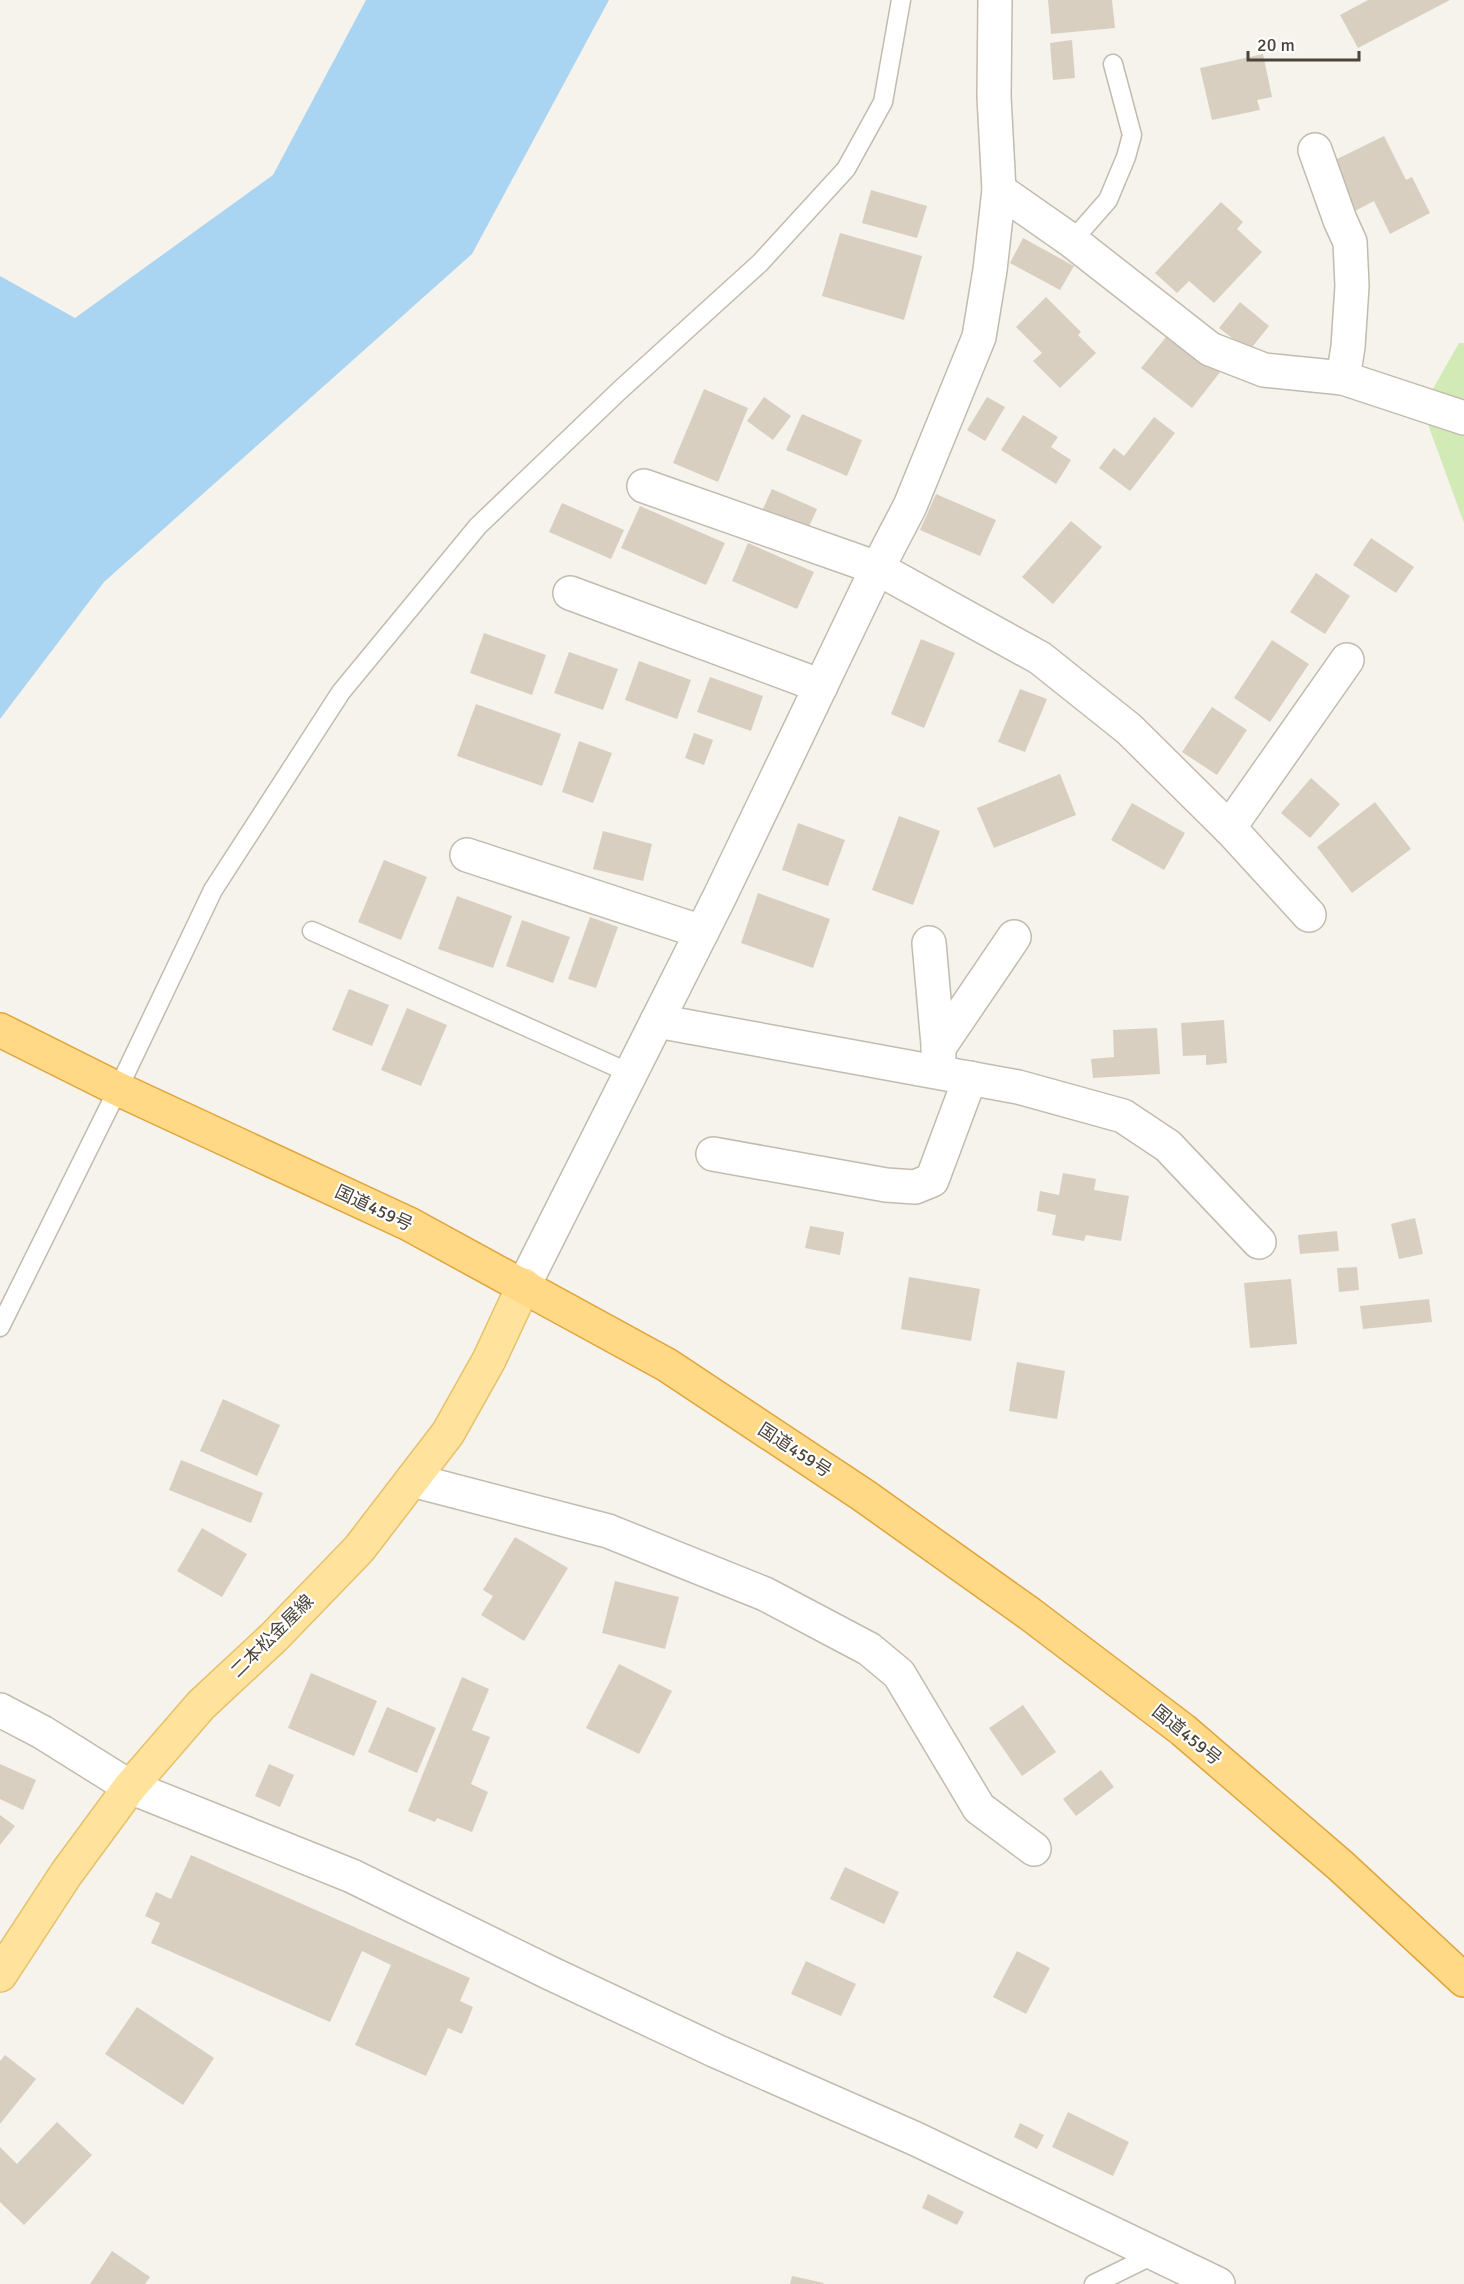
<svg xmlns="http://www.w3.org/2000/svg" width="1464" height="2284" font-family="Signika,'Noto Sans JP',sans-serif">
<rect width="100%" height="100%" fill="#f6f3ec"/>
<!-- green -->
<polygon fill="#d2eab5" points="1459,343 1464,343 1464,523 1422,408"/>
<!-- water -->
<polygon fill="#a9d4f2" points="366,0 609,0 472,254 104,582 0,719 0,276 75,318 273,175"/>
<!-- building -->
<g fill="#d8cfc1">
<polygon points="1048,0 1112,0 1115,28 1051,34"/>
<polygon points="1368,0 1450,0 1358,48 1340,15"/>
<polygon points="1072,40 1075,78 1053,80 1050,43"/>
<polygon points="1263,54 1272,97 1257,100 1260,110 1212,120 1200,68"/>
<polygon points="1384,136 1406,180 1412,177 1430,213 1390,234 1374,201 1355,211 1331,162"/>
<polygon points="871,190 927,206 917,238 862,223"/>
<polygon points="1221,202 1243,222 1237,229 1262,252 1214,303 1189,281 1177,293 1155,273"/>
<polygon points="840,233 922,256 904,320 822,296"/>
<polygon points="1023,238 1074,266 1060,290 1010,263"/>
<polygon points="1046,297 1081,332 1078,335 1096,353 1060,388 1033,361 1042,353 1016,327"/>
<polygon points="1240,302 1269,326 1249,351 1219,328"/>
<polygon points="1171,331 1221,371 1192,408 1141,368"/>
<polygon points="704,389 748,408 718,482 673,463"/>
<polygon points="764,397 791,416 773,440 747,421"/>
<polygon points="987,397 1005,407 985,441 967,430"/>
<polygon points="802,414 862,440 847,476 786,450"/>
<polygon points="1023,415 1058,437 1051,447 1071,460 1056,484 1001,450"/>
<polygon points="1154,417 1175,433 1130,491 1099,468 1114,448 1124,456"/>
<polygon points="772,489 817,509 807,531 762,511"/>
<polygon points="936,494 996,520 980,556 920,530"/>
<polygon points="562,503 624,530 611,559 549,532"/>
<polygon points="640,506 725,543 706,585 621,548"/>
<polygon points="1071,521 1102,547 1053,604 1022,577"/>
<polygon points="1371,538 1414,567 1396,593 1353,565"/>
<polygon points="748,543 814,572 797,609 732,581"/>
<polygon points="1316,573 1350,596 1325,634 1290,612"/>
<polygon points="484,633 546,655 532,695 470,673"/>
<polygon points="921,639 955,653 924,728 891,714"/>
<polygon points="1272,640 1309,664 1270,722 1234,698"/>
<polygon points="569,652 618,669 603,710 554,693"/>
<polygon points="639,661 691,680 677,719 625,700"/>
<polygon points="710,677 763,696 751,731 697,712"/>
<polygon points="1020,689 1047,699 1025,752 998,742"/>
<polygon points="476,704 561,734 542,786 457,756"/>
<polygon points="1212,707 1247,730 1217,775 1182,752"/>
<polygon points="694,733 713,740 704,765 685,758"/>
<polygon points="579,741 612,753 593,803 562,792"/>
<polygon points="1060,774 1076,815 994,848 977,808"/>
<polygon points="1311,778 1340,804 1310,838 1281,813"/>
<polygon points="1375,802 1411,849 1352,893 1317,847"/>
<polygon points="1132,803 1185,833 1164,870 1111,840"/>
<polygon points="899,816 940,831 913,905 872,890"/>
<polygon points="798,823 845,840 828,886 782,870"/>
<polygon points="603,831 652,844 643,881 593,869"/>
<polygon points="384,860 427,877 401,940 358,922"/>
<polygon points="758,893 830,919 813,968 741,943"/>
<polygon points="457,896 512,916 493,968 438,949"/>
<polygon points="590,917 618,927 596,988 568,979"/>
<polygon points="522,920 570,937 553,983 506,966"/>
<polygon points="349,989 389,1005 372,1046 332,1030"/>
<polygon points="407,1008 447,1025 421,1086 381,1070"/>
<polygon points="1224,1020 1227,1063 1206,1065 1206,1055 1183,1056 1181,1023"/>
<polygon points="1157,1028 1160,1074 1093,1078 1091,1059 1114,1057 1113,1030"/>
<polygon points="1063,1173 1096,1179 1094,1190 1129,1196 1121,1241 1086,1235 1084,1241 1052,1235 1056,1215 1037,1211 1040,1191 1059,1195"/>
<polygon points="1415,1218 1423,1254 1399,1259 1391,1224"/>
<polygon points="810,1226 844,1232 840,1255 805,1248"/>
<polygon points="1337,1231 1339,1251 1300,1254 1298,1235"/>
<polygon points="1357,1267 1359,1290 1339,1292 1337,1268"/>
<polygon points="909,1277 980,1289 971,1341 901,1329"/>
<polygon points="1291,1279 1297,1344 1250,1348 1244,1283"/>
<polygon points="1429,1299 1432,1322 1363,1329 1360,1306"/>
<polygon points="1017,1362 1065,1371 1057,1419 1009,1411"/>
<polygon points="223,1399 280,1425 257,1476 200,1451"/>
<polygon points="181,1460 263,1493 251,1523 169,1490"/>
<polygon points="202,1528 247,1554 222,1597 177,1571"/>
<polygon points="515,1537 568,1568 524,1641 481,1615 493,1596 483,1590"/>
<polygon points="615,1581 679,1597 665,1649 602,1633"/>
<polygon points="619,1664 672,1691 639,1754 586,1728"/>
<polygon points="311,1673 377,1701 354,1756 288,1728"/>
<polygon points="462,1677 489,1689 472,1730 490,1737 471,1784 488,1792 472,1832 437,1818 435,1822 408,1811"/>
<polygon points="1023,1705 1056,1752 1022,1776 989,1728"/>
<polygon points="387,1707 436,1728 417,1773 368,1752"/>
<polygon points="0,1764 36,1780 23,1810 0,1799"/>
<polygon points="269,1764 294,1775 280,1807 255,1796"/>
<polygon points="1101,1770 1114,1787 1076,1816 1063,1799"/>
<polygon points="0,1815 15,1826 0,1845"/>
<polygon points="191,1855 470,1978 460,2001 473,2007 462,2034 448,2028 426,2076 355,2045 391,1965 362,1951 330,2022 151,1943 160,1923 145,1916 156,1892 171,1899"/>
<polygon points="845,1867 899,1892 884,1924 830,1899"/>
<polygon points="1017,1951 1050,1968 1026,2014 993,1997"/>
<polygon points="806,1961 856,1984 841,2016 791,1994"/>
<polygon points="137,2007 214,2058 183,2105 105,2054"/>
<polygon points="5,2055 36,2079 0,2124 0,2061"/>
<polygon points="1068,2112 1129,2142 1113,2176 1052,2147"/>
<polygon points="57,2122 92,2155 24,2225 0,2202 0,2147 17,2164"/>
<polygon points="1020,2123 1044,2135 1037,2149 1014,2137"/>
<polygon points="928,2194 964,2212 957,2225 922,2208"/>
<polygon points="112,2251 150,2277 145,2284 90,2284"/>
<polygon points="792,2276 824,2283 823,2284 790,2284"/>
</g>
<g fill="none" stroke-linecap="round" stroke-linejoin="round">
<defs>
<g id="service">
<polyline points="1072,241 1108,200 1126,157 1132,135 1113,64"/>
<polyline points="312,931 632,1074"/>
<polyline points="0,1327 118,1089 213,890 341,692 478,526 620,390 760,263 846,169 883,102 901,0"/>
<polyline points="1094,2284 1155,2254"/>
</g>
<g id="minor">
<polyline points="999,190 1072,241 1210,349 1264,370 1343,378 1348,347 1352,286 1350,242 1340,220 1315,150"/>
<polyline points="1343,378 1464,418"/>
<polyline points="644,486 877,568 1040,658 1129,729 1234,833 1309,915"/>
<polyline points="570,593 821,686"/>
<polyline points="1229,828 1347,660"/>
<polyline points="467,855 702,932"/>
<polyline points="929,943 939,1056"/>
<polyline points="657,1021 1018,1087 1123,1116 1168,1146 1259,1242"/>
<polyline points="938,1049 1014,937"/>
<polyline points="713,1154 886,1185 915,1187 932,1180 970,1078"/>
<polyline points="412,1480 608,1531 765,1594 869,1649 899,1674 979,1808 1034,1849"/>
<polyline points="0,1710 42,1732 130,1787 352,1876 550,1973 716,2051 916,2139 1218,2284"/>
</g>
<polyline id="tertiary" points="524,1285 720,896 873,577 910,506 979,337 990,270 999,190 994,97 995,0"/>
<polyline id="primary" points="0,1975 66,1874 130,1787 201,1705 274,1637 359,1549 448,1433 489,1360 524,1285"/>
<polyline id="trunk" points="0,1030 118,1089 409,1224 667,1365 863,1495 1030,1614 1183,1730 1341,1866 1464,1980"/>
</defs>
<!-- service casing -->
<use href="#service" stroke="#c2bbae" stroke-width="21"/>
<!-- minor casing -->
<use href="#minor" stroke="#c2bbae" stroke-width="36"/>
<!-- tertiary casing -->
<use href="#tertiary" stroke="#c2bbae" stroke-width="36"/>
<!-- primary casing -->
<use href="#primary" stroke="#e6c16a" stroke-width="36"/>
<!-- trunk casing -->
<use href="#trunk" stroke="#e0a43c" stroke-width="36"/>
<!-- service -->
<use href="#service" stroke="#fff" stroke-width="18"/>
<!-- minor -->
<use href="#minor" stroke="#fff" stroke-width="33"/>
<!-- tertiary -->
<use href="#tertiary" stroke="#fff" stroke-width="33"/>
<!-- primary -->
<use href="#primary" stroke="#ffe39c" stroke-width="33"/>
<!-- trunk -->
<use href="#trunk" stroke="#ffd985" stroke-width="33"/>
</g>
<g text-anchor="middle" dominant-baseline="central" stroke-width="4.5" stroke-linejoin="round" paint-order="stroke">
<!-- street labels -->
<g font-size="18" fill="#4b4439" stroke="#fff">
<text transform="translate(374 1208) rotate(25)">国道459号</text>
<text transform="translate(795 1450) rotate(33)">国道459号</text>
<text transform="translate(272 1636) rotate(-45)">二本松金屋線</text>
<text transform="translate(1187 1735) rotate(39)">国道459号</text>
</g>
</g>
<!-- scale -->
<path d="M1248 51v9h111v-9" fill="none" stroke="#4b4439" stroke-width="3"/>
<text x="1257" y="51" font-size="18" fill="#4b4439" stroke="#ffffff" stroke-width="4.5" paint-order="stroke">20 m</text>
</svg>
